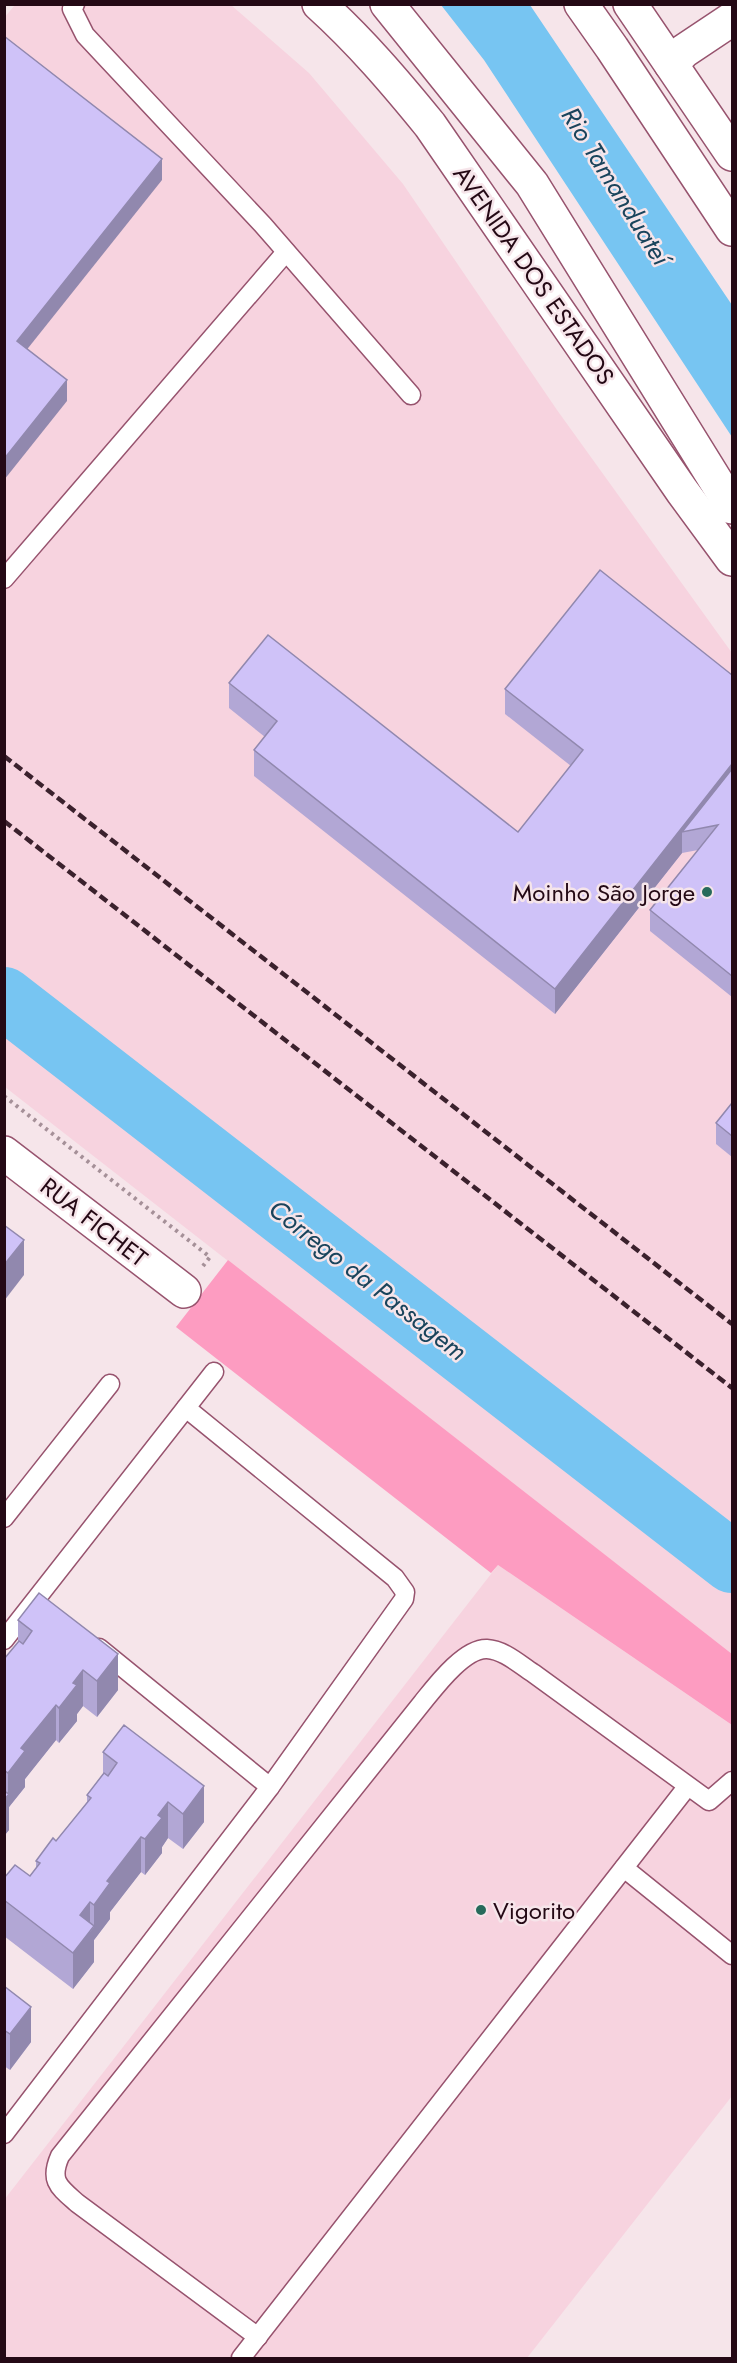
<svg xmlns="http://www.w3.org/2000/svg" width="737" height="2363" font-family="Jost,sans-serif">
<rect width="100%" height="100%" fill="#f6e5ea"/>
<!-- built -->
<g fill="#f7d3df">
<polygon points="15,5 231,5 309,73 403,184 557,410 732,653 732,1654 5,1087 4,18"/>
<polygon points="498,1565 732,1725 732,2096 527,2358 5,2358 4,2200"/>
</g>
<!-- green -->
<polygon fill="#fd9cc1" points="228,1260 732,1654 732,1725 498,1565 491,1573 176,1327"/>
<!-- water -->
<polygon fill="#77c5f2" points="441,5 530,5 732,305 732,437 484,60"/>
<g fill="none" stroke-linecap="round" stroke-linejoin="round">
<!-- river -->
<polyline stroke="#77c5f2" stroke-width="62" points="4,998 732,1562"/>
<defs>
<g id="service">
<polyline points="75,4 72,9 85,35 263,225 411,395"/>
<polyline points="4,579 286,252"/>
<polyline points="4,1518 110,1384"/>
<polyline points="4,1640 214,1372"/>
<polyline points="99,1648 270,1787"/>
<polyline points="624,1868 732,1955"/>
<polyline points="4,2134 270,1787 404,1599 405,1592 395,1578 186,1408"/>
<path d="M258,2337L77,2203C59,2187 49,2181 60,2156L422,1703C435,1687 464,1648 487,1649C504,1650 519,1664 533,1673L709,1801L732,1781"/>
<polyline points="241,2358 687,1787"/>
</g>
<g id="minor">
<polyline points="671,64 684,51 732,19"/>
<polyline points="4,1153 184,1291"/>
</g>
<g id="trunk">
<path d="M319,4C360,41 395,82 430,125L682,491L732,559"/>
<polyline points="387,4 532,184 732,507"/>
<polyline points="581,4 612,48 732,229"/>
<polyline points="630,4 732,154"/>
</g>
</defs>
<!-- service casing -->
<use href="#service" stroke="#97536e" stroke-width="21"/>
<!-- minor casing -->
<use href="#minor" stroke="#97536e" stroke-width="36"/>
<!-- trunk casing -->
<use href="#trunk" stroke="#97536e" stroke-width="36"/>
<!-- path -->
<polyline stroke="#a59098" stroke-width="4" stroke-dasharray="3 4.5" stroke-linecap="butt" points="4,1096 210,1257 203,1266"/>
<!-- service -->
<use href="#service" stroke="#fff" stroke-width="18"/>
<!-- minor -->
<use href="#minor" stroke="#fff" stroke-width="33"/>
<!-- trunk -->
<use href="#trunk" stroke="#fff" stroke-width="33"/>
<!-- rail -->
<g stroke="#3b212d" stroke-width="4.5" stroke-dasharray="9 4.5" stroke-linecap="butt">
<polyline points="4,756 732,1324"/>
<polyline points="4,821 732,1388"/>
</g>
</g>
<!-- wall -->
<g fill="#b2a7d5">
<polygon points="732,675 732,997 650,931 650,910 698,850 682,853 555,1014 254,776 254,750 265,737 229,708 229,683 518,832 571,766 505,714 505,689"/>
<polygon points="732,1103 732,1157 716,1144 716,1123"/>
<polygon points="18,1620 118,1690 97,1717 83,1706 77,1714 77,1721 59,1743 56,1740 25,1779 25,1787 9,1807 9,1830 4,1836 4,1659 18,1642"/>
<polygon points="103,1752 204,1822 183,1849 168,1838 162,1847 162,1853 145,1875 141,1872 110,1912 110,1919 94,1940 94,1962 73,1989 4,1936 4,1878 30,1876 36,1868 36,1861 56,1841 87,1802 87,1795 103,1774"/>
<polygon points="4,1986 31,2042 10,2070 4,2066"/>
</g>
<!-- shaded-wall -->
<g fill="#9188ae">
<polygon points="162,159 162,180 17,362 17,341"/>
<polygon points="67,380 67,401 4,480 4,459"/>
<polygon points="732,764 732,789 682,832 682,853 555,1014 555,989"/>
<polygon points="24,1240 24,1275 4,1301 4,1265"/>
<polygon points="118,1654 118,1690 97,1717 97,1681"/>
<polygon points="83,1670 83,1706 77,1714 77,1721 59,1743 59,1708 73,1683"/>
<polygon points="56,1705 56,1740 25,1779 25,1787 9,1807 9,1830 4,1836 4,1770 5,1800 8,1795 8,1773 21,1748"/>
<polygon points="204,1786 204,1822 183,1849 183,1814"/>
<polygon points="168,1802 168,1838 162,1847 162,1853 145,1875 145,1839 158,1815"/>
<polygon points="141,1837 141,1872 110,1912 110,1919 94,1940 94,1962 73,1989 73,1953 80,1915 90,1902 90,1932 94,1927 94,1905 107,1881"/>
<polygon points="31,2007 31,2042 10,2070 10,2034"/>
</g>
<!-- building -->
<g fill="#cfc2f8" stroke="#9188ae" stroke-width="1.5">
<polygon points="4,36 162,159 17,341 67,380 4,459"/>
<polygon points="600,570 732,675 732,764 555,989 254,750 277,721 229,683 268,635 518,832 583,750 505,689"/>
<polygon points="732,769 732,976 650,910 718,825 682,832"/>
<polygon points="732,1103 732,1136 716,1123"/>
<polygon points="4,1225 24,1240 4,1265"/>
<polygon points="39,1593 118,1654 97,1681 83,1670 73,1683 77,1685 59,1708 56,1705 21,1748 25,1751 8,1773 4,1770 4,1659 19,1641 23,1644 32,1631 18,1620"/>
<polygon points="124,1725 204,1786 183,1814 168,1802 158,1815 162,1818 145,1839 141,1837 107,1881 110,1883 94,1905 90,1902 80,1915 94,1926 73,1953 4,1900 4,1878 15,1865 30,1876 40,1863 36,1861 53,1838 56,1841 91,1798 87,1795 104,1773 108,1776 117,1763 103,1752"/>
<polygon points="4,1791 9,1794 4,1800"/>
<polygon points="4,1986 31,2007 10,2034 4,2030"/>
</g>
<!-- markers -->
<g fill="#276a5b" stroke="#f6e5ea" stroke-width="2">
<circle cx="707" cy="892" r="6"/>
<circle cx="481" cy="1910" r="6"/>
</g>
<g text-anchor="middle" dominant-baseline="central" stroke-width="5" stroke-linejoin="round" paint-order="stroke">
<!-- street labels -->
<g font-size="24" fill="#240915" stroke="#f6e5ea">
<text transform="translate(534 275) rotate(55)">AVENIDA DOS ESTADOS</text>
<text transform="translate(94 1222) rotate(38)">RUA FICHET</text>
</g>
<!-- poi labels -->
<g font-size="24" fill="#240915" stroke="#f6e5ea" text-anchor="end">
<text x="695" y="892">Moinho São Jorge</text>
<text x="493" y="1910" text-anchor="start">Vigorito</text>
</g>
<!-- water labels -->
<g font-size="26" font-style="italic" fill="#19445c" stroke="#f6e5ea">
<text transform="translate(616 186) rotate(58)">Rio Tamanduateí</text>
<text transform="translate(368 1280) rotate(38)">Córrego da Passagem</text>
</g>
</g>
<!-- border -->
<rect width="737" height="2363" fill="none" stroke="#240915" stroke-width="12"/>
</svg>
